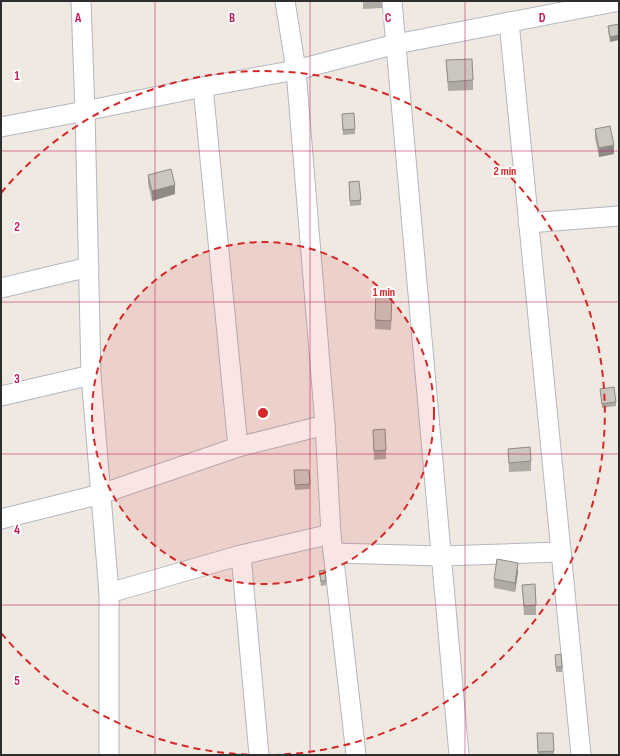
<svg xmlns="http://www.w3.org/2000/svg" width="620" height="756" font-family="'Sofia Sans Condensed',sans-serif">
<rect width="100%" height="100%" fill="#efe9e1"/>
<g fill="none" stroke-linecap="round" stroke-linejoin="round">
<defs>
<g id="minor">
<polyline points="81,1 85,111 91,375 109,593 109,755"/>
<polyline points="285,1 296,70 325,425 331,534 356,755"/>
<polyline points="392,1 459,755"/>
<polyline points="509,22 581,755"/>
<polyline points="203,87 238,447"/>
<polyline points="1,127 85,111 203,87 296,70 396,44 619,1"/>
<polyline points="528,223 619,216"/>
<polyline points="1,288 89,267"/>
<polyline points="1,396 91,375"/>
<polyline points="1,519 101,494 238,447 325,425"/>
<polyline points="333,553 442,556 561,552"/>
<polyline points="241,555 259,755"/>
<polyline points="109,593 241,555 331,534"/>
</g>
</defs>
<!-- minor casing -->
<use href="#minor" stroke="#b4b7c1" stroke-width="21"/>
<!-- minor -->
<use href="#minor" stroke="#fff" stroke-width="19"/>
</g>
<!-- wall -->
<g fill="#afaba4">
<polygon points="363,1 382,1 382,8 363,9"/>
<polygon points="619,24 610,42 608,31 608,26"/>
<polygon points="446,60 473,80 473,90 448,91"/>
<polygon points="342,118 355,129 355,134 343,135"/>
<polygon points="595,129 614,154 599,157 595,138"/>
<polygon points="148,175 175,194 152,201 148,184"/>
<polygon points="349,182 361,200 361,205 350,206"/>
<polygon points="392,300 391,330 375,329 375,320"/>
<polygon points="600,389 616,402 616,406 602,408"/>
<polygon points="373,430 386,450 386,459 374,460"/>
<polygon points="508,449 531,461 531,471 509,472"/>
<polygon points="309,470 310,489 295,490 294,475"/>
<polygon points="319,571 326,581 326,585 321,586"/>
<polygon points="518,572 515,592 494,588 494,579"/>
<polygon points="522,585 536,605 536,615 524,615"/>
<polygon points="555,655 562,667 562,672 556,672"/>
<polygon points="537,733 553,733 554,755 538,755"/>
</g>
<!-- shaded-wall -->
<g fill="#8e8b86">
<polygon points="619,35 619,40 610,42 610,37"/>
<polygon points="614,145 614,154 599,157 599,148"/>
<polygon points="175,185 175,194 152,201 152,191"/>
<polygon points="518,563 518,572 515,592 515,583"/>
</g>
<!-- building -->
<g fill="#cbc7bf" stroke="#8e8b86">
<polygon points="619,24 619,35 610,37 608,26"/>
<polygon points="472,59 473,80 448,82 446,60"/>
<polygon points="354,113 355,129 343,130 342,114"/>
<polygon points="610,126 614,145 599,148 595,129"/>
<polygon points="171,169 175,185 152,191 148,175"/>
<polygon points="359,181 361,200 350,201 349,182"/>
<polygon points="376,290 392,290 391,321 375,320"/>
<polygon points="614,387 616,402 602,404 600,389"/>
<polygon points="385,429 386,450 374,451 373,430"/>
<polygon points="530,447 531,461 509,463 508,449"/>
<polygon points="294,470 309,470 310,484 295,485"/>
<polygon points="497,559 518,563 515,583 494,579"/>
<polygon points="325,570 326,581 321,581 319,571"/>
<polygon points="535,584 536,605 524,606 522,585"/>
<polygon points="561,654 562,667 556,667 555,655"/>
<polygon points="537,733 553,733 554,751 538,752"/>
</g>
<!-- grid -->
<path fill="none" stroke="#c2185b" stroke-width="1" stroke-opacity="0.55" d="M155,1V755M310,1V755M465,1V755M1,151H619M1,302H619M1,454H619M1,605H619"/>
<!-- distance rings -->
<circle cx="263" cy="413" r="171" fill="#d62828" fill-opacity=".12"/>
<g fill="none" stroke="#d62828" stroke-width="2" stroke-dasharray="7 5">
<circle cx="263" cy="413" r="171"/>
<path d="M260 755A342 342 0 0 1 1 633M1 193A342 342 0 1 1 266 755"/>
</g>
<g font-size="13" text-anchor="middle" font-weight="bold" fill="#c2185b" stroke="#fff" stroke-width="4" stroke-linejoin="round" paint-order="stroke">
<text x="78" y="22">A</text>
<text x="232" y="22">B</text>
<text x="388" y="22">C</text>
<text x="542" y="22">D</text>
<text x="17" y="80">1</text>
<text x="17" y="231">2</text>
<text x="17" y="383">3</text>
<text x="17" y="534">4</text>
<text x="17" y="685">5</text>
</g>
<circle cx="263" cy="413" r="6" fill="#d62828" stroke="#fff" stroke-width="2"/>
<g font-size="12" text-anchor="middle" font-weight="bold" fill="#d62828" stroke="#fff" stroke-width="4" stroke-linejoin="round" paint-order="stroke">
<text x="505" y="175">2 min</text>
<text x="384" y="296">1 min</text>
</g>
<!-- border -->
<rect width="620" height="756" fill="none" stroke="#2e2e2e" stroke-width="4"/>
</svg>
